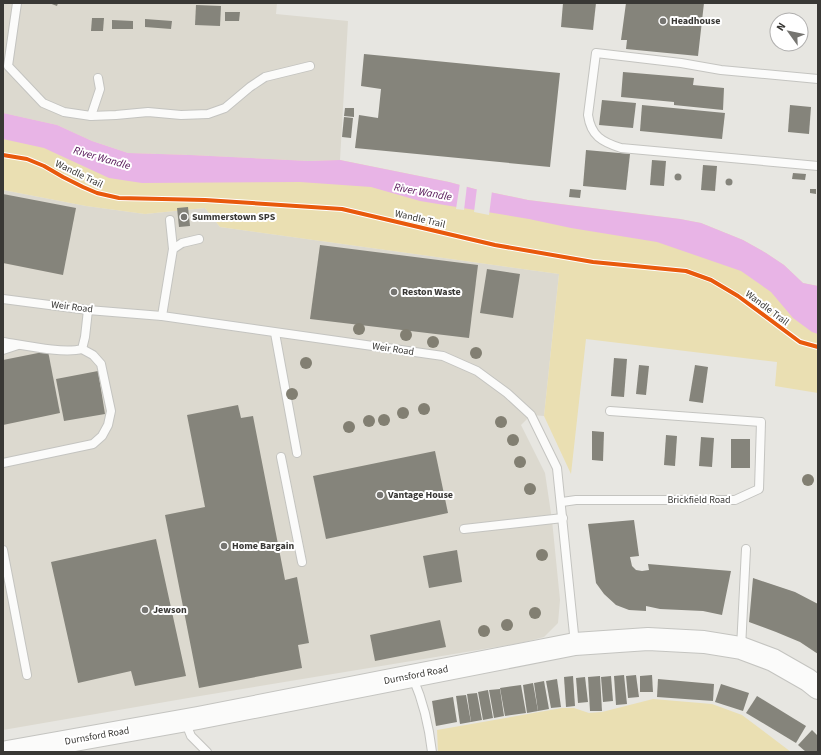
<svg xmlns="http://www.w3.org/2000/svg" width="821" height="755" font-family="'Source Sans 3',sans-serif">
<rect width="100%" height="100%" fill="#e7e6e1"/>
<!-- built -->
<g fill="#dcd9cf">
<polygon points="3,3 277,3 276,14 348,21 340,160 308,161 190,155 128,153 92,141 57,125 3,113"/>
<polygon points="3,190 86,206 145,214 205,208 220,227 559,274 544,416 531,415 521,425 545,473 552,520 560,600 558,623 544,637 521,643 194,697 3,730"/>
</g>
<!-- green -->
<g fill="#eadfb2">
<polygon points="3,113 57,125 92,141 128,153 190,155 308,161 340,160 449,182 475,189 528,200 680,219 701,223 743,240 766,253 784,265 803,283 818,286 818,393 775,386 777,362 586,339 571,474 544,416 559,274 220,227 205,208 145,214 86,206 3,190"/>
<polygon points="653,699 712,704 742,715 791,752 438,752 437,730 562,708 574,708 589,713 602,712"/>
</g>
<!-- water -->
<polygon fill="#e8b4e6" points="3,113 57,125 92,141 128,153 190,155 308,161 340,160 449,182 475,189 528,200 680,219 701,223 743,240 766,253 784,265 803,283 818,286 818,334 812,332 793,318 771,292 741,271 657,242 571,228 529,219 420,201 371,187 300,182 142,183 109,178 44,148 3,139"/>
<!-- pier -->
<g fill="#e7e6e1">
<polygon points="460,183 467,185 464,210 456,209"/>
<polygon points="477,188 492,191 489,215 474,212"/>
</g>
<!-- building -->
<g fill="#85847b">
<polygon points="49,3 58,3 57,6"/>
<polygon points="563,3 596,3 593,30 561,27"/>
<polygon points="626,3 704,3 698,56 626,49 627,40 621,40"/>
<polygon points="196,5 221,6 220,26 195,25"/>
<polygon points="225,12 240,12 239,21 225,21"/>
<polygon points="92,18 104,18 103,31 91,31"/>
<polygon points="145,19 172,21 171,29 145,27"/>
<polygon points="112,20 133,21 133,29 112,29"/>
<polygon points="364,54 560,73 550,167 355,148 359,115 378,118 381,89 361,86"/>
<polygon points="623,72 694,78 693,85 724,88 723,110 674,105 674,102 621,97"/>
<polygon points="602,100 636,103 633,128 599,125"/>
<polygon points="642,105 725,113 722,139 640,131"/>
<polygon points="790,105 811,107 809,134 788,132"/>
<polygon points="345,108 354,108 354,117 344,116"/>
<polygon points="344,117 353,118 351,138 342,137"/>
<polygon points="586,150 630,154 626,190 583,186"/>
<polygon points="652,160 666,161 664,186 650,185"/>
<polygon points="703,165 717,166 715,191 701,190"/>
<polygon points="793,173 806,174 805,180 792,179"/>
<circle cx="678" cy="177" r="3.5"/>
<circle cx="729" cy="182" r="3.5"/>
<polygon points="570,189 581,190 580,198 569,197"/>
<polygon points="810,189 816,189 816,194 810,193"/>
<polygon points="3,194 76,208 63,275 3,263"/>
<polygon points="188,207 190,226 179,227 177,208"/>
<polygon points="320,245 478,265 469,338 310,319"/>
<polygon points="487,269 520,274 513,318 480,313"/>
<polygon points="48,351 60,413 3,425 3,360"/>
<polygon points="614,358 627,359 624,397 611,396"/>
<polygon points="639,365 649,366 646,395 636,394"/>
<polygon points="695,365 708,367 703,403 689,401"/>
<polygon points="98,371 105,414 64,421 56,379"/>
<polygon points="238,405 241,418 253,416 285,580 297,577 309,643 298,645 302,668 199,688 165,515 205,507 187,415"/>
<polygon points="592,431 604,432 603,461 592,460"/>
<polygon points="666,435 677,436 675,466 664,465"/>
<polygon points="701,437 714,438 712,467 699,466"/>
<rect x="731" y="439" width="19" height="29"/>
<polygon points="435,451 448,513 326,539 313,476"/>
<polygon points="634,520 639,556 630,557 632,566 636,570 642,571 649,570 648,564 731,571 722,615 703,611 660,609 646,606 646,611 629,610 616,605 604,594 596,583 588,524"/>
<polygon points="156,539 186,676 135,686 131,671 78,683 51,562"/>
<polygon points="457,550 462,582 429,588 423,556"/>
<polygon points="753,578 795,592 818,604 818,654 800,642 776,632 749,622"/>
<polygon points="440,620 446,647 375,661 370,635"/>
<polygon points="624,675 627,704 616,705 614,676"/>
<polygon points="636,675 639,697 628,698 626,676"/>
<polygon points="652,675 653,692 640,692 640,676"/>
<polygon points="573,676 575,706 566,707 564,677"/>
<polygon points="600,676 602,711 590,711 588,677"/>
<polygon points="611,676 613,701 603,702 601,677"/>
<polygon points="585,677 588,702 578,703 576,678"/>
<polygon points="557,679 561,707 551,708 546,681"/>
<polygon points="658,679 714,684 713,701 657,697"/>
<polygon points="544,681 549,709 538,711 534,683"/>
<polygon points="533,683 538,711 527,713 523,685"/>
<polygon points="721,684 749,693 743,711 715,702"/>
<polygon points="521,685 526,713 505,716 500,688"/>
<polygon points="500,689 504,716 494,718 489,690"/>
<polygon points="488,690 493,718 483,720 478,692"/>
<polygon points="477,693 482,720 471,722 467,694"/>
<polygon points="466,695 471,722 460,724 456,696"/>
<polygon points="757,696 806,726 796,743 746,713"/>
<polygon points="453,697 457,722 436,726 432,701"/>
<polygon points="812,730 818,736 818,752 806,752 798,745"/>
</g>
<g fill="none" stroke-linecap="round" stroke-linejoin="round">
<defs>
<g id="lane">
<polyline points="17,3 8,66 43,103 64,112 91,116 116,115 148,112 181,115 208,114 225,108 250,87 265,77 310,66"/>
<path d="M818,79L721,70L681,63L596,53L588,115C591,136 602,142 621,148L818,166"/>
<polyline points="91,116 100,89 98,78"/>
<polyline points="170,220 173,249"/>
<polyline points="3,299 88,310 162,316 443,356 477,371 507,393 531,415 557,468 575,644"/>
<polyline points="162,316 173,249 182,243 199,239"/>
<polyline points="275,333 297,453"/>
<path d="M3,342C23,345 63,354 82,349L85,337L88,310"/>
<polyline points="3,350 18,345"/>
<polyline points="281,457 302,562"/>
<polyline points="3,463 93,444 102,436 108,425 111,411 101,364 93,355 82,349"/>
<polyline points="562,502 576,500 735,500 759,489 761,422 610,411"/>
<polyline points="464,529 563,518"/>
<polyline points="3,550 27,675"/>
<polyline points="741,648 746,549"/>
<path d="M413,678C423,701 429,726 432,752"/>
<polyline points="185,721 191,736 207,752"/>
</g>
<polyline id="primary" points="7,752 198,718 575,644 648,639 704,642 741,648 773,660 808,680 818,688"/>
</defs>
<!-- lane casing -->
<use href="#lane" stroke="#c4c4c0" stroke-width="10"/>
<!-- primary casing -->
<use href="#primary" stroke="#c4c4c0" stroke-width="24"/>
<!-- lane -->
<use href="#lane" stroke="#fbfbfa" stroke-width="8"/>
<!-- primary -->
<use href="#primary" stroke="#fbfbfa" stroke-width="22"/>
<defs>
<polyline id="cycleway" points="3,155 27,159 44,166 63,177 83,187 97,193 119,198 205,200 342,209 495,245 593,262 686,271 711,280 738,296 800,342 818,347"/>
</defs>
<!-- cycleway casing -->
<use href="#cycleway" stroke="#fff" stroke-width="6"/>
<!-- cycleway -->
<use href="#cycleway" stroke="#e8590c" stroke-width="4"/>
</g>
<!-- trees -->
<g fill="#827f72">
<circle cx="359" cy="329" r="6"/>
<circle cx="406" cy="335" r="6"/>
<circle cx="433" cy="342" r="6"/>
<circle cx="476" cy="353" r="6"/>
<circle cx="306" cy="363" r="6"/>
<circle cx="292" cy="394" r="6"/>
<circle cx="424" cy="409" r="6"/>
<circle cx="403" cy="413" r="6"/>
<circle cx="384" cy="420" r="6"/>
<circle cx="369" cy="421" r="6"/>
<circle cx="501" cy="422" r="6"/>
<circle cx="349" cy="427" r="6"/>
<circle cx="513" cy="440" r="6"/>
<circle cx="520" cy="462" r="6"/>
<circle cx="808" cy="480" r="6"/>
<circle cx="530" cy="489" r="6"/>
<circle cx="542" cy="555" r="6"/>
<circle cx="535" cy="613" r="6"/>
<circle cx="507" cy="625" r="6"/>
<circle cx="484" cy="631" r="6"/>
</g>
<!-- markers -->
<g fill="#767571" stroke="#fff" stroke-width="1.5">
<circle cx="663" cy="21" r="4"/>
<circle cx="184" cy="217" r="4"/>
<circle cx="394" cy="292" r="4"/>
<circle cx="380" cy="495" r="4"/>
<circle cx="224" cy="546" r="4"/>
<circle cx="145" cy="610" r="4"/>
</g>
<g text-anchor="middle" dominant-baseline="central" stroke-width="4" stroke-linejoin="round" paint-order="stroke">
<!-- poi labels -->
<g font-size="10" font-weight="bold" fill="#393835" stroke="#fff" text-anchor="start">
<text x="671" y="21">Headhouse</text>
<text x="192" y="217">Summerstown SPS</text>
<text x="402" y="292">Reston Waste</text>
<text x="388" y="495">Vantage House</text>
<text x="232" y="546">Home Bargain</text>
<text x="153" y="610">Jewson</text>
</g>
<!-- street labels -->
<g font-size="10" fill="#393835" stroke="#fff">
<text transform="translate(79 174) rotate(26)">Wandle Trail</text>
<text transform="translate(420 219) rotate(13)">Wandle Trail</text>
<text transform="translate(72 307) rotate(7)">Weir Road</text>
<text transform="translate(767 308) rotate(37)">Wandle Trail</text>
<text transform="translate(393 349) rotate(8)">Weir Road</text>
<text x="699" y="500">Brickfield Road</text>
<text transform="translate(416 675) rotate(-11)">Durnsford Road</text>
<text transform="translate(97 736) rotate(-10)">Durnsford Road</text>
</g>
<!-- water labels -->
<g font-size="11" font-style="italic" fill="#531255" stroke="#fff">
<text transform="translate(102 158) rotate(16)">River Wandle</text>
<text transform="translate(423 192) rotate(10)">River Wandle</text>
</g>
</g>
<!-- border -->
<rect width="821" height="755" fill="none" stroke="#393835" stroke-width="8"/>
<!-- north arrow -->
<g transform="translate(789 32) rotate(303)"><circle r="19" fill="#ffffff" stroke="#b0afae"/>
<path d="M0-3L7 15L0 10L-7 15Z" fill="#767571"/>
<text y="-6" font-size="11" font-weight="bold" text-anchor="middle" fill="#393835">N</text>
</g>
</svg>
